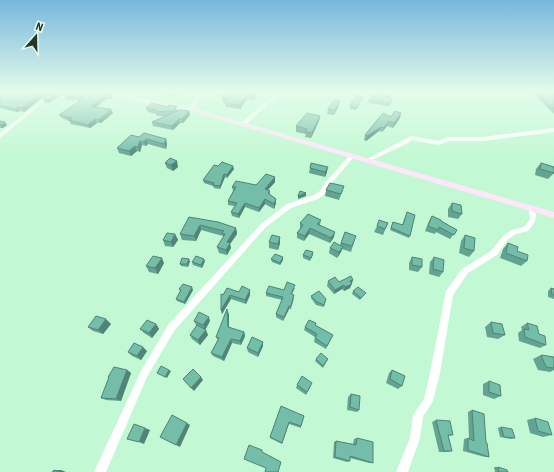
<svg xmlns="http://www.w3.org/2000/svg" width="554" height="472" font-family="'Roboto Condensed',sans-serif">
<rect width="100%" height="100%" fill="#c2f8d3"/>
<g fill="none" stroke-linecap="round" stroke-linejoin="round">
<!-- street -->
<g fill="#fff" fill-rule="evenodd">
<polygon points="50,93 55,93 0,138 0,133"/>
<polygon points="198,93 202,93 194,110 190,110 190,109"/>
<polygon points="276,93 281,93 246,124 242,124 242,122"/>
<polygon points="554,128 554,132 482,141 449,141 438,145 412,140 408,143 370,161 368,162 365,160 411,136 438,141 448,137 482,137"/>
<polygon points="352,154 355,156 354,157 329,186 325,194 318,199 291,208 266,227 174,331 147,377 106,472 94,472 141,371 168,325 262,223 287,204 314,195 320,191 324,184 350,155"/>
<path d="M530,207H534C538,219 535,222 528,231L516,234L508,239L497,255L468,273L453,295L440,373L433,401L423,417L420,438L408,472H396L410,438L413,415L424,399L430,373L446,291L462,269L491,251L504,235L512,230L524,227L530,219L529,209Z"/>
</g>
<!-- secondary -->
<polygon fill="#ffe7f9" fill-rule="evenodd" points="95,93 109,93 194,108 554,212 554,218 191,111 98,95"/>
</g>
<!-- wall -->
<g fill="#63a391">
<polygon points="0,93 46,93 47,94 24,112 20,111 17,112 0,108"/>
<polygon points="50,93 49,103 45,103 43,99"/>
<polygon points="153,93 183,93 182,95 177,94 175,96"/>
<polygon points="225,93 256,95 254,100 247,99 240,109 226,107 225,103 223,102 222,98"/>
<polygon points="519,93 554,93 554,114 534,94"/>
<polygon points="112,95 113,99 106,99 96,107 113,113 101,123 97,123 90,128 71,124 69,121 62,118 59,115 78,102 78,100 67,100 65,96"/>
<polygon points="362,99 356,110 350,109 350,106"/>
<polygon points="369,100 391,103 390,106 368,103"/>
<polygon points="339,106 334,115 327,114 328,109"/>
<polygon points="146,108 178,110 178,111 189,111 190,115 183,123 180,123 173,130 153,126 152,122 167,116 157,116 156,114 148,112"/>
<polygon points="401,113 400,118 393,128 387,126 382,132 379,131 366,141 364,140 365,135 391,117"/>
<polygon points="320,116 319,121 311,138 305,137 306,134 296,132 296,126"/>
<polygon points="0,121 7,125 3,128 0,128"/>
<polygon points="139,137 166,139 167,144 166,149 148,144 146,146 142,145 140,152 137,151 131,156 119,153 117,148"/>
<polygon points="165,163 178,167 173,171 167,168"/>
<polygon points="541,163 554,173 548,179 535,175 536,169"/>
<polygon points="310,168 327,172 325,177 309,173"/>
<polygon points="234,169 227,178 225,177 220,189 214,188 213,186 204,183 203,180"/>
<polygon points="275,177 275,182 268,190 270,191 270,195 276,203 274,209 265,204 259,212 245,207 239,218 232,216 231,212 235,206 228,205 228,201 233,191 232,187 256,185"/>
<polygon points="326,190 342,192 339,200 325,196"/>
<polygon points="452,203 462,214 458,219 448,217 448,209"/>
<polygon points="407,212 410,236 409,238 390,230 393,222 402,225"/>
<polygon points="432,216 457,230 450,239 436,232 435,234 425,231 429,221"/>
<polygon points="189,217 236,228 237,234 230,244 231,248 227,255 219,253 217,247 223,238 223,236 201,230 196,241 182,240 180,234"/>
<polygon points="321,220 320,225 334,237 330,243 309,234 304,241 297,238 297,233 300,229 300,223"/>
<polygon points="388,223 383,235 374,232 377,226"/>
<polygon points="345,232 356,236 351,252 342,249 341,252 337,258 329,253 330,248 340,245"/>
<polygon points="175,234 178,240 173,247 165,246 163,240"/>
<polygon points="465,235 474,251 469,257 459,253 461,241"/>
<polygon points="269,242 280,243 278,250 269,248"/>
<polygon points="508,243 527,261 521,266 500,258 503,249"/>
<polygon points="313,252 313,255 310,261 303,258 303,255"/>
<polygon points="412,257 422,267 418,272 409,270 409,263"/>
<polygon points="434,257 443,272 439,277 429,274 430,262"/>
<polygon points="271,259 283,260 280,265 272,262"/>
<polygon points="190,261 188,267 181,266 180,264"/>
<polygon points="205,261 202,268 193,265 192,262"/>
<polygon points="164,263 158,274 149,272 146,266"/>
<polygon points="353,280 350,288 344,291 342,289 334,294 327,286 328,281 339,282"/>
<polygon points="295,288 292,294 294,298 291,309 289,309 283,321 276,317 276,314 282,300 266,296 266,293"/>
<polygon points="551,288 554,289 554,299 548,297 548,291"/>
<polygon points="179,289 193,290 185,304 177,301 176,299 180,291"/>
<polygon points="250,290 250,295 246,304 231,299 222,314 221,310 223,295"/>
<polygon points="353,291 366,293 364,295 360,300 352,294"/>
<polygon points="311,296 326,299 324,307 316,305 311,298"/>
<polygon points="229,314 229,327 244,332 245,336 241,345 232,343 224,361 213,356 211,353 218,340 216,337"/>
<polygon points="194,321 210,321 205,330 208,335 200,345 192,339 190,335 197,326 196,325"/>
<polygon points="491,322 505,335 498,339 487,337 485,327"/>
<polygon points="316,323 315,325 333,335 326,349 314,342 315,337 304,330 305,327"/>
<polygon points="527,323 539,334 546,345 540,348 519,341 518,333 522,330 521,327"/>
<polygon points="111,324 103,334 93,331 88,327"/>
<polygon points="156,324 159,329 152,338 144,333 140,329"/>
<polygon points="263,346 258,357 248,352 247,348"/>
<polygon points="147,351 141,360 132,356 128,352"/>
<polygon points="541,355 554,357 554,370 550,372 538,370 533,359"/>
<polygon points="316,359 328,359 323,368 315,361"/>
<polygon points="127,370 131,373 121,401 106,400 101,398"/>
<polygon points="392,370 402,386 398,389 386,383 389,373"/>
<polygon points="489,381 501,396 494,399 483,395 483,384"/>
<polygon points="297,385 311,386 306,395 296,388"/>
<polygon points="351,394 359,410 357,412 347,410 348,397"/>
<polygon points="281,406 301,426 301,428 289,424 282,444 270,438 270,437"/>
<polygon points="472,410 486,443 489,457 485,457 463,451 464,439 468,438 469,439 468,412"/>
<polygon points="535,418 552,435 543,437 530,433 527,420"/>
<polygon points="436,420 453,435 448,436 452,451 447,452 439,452 432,422"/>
<polygon points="501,427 515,438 511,439 500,437 498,428"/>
<polygon points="357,438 373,463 369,463 350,458 350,461 347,462 333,458 334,442 336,441 353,444 354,439"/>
<polygon points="494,467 498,467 508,472 495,472"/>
</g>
<!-- shaded-wall -->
<g fill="#508476">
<polygon points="41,93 46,93 47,94 24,112 22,108"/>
<polygon points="57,93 64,93 49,103 47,100"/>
<polygon points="174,93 177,93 177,94 175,96"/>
<polygon points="255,93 256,93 256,95 254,100 254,96"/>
<polygon points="104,95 106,99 93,110 91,107"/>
<polygon points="246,95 247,99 240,109 240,105"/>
<polygon points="340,101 339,106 334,115 335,110"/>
<polygon points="18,107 20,111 17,112 15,109"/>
<polygon points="111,109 113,113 101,123 99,120"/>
<polygon points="189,111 190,115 183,123 182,119"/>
<polygon points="401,113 400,118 393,128 394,123"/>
<polygon points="320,116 319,121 311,138 312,133"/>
<polygon points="95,119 97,123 90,128 88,125"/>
<polygon points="179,119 180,123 173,130 172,126"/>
<polygon points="389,121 387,126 382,132 384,128"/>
<polygon points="5,122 7,125 3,128 1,125"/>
<polygon points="381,127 379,131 366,141 367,136"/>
<polygon points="146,139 148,144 146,146 144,142"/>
<polygon points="166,139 167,144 166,149 164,144"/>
<polygon points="140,141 142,145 140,152 138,147"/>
<polygon points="135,146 137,151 131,156 129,151"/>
<polygon points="177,161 178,167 173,171 171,165"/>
<polygon points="233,166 234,169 227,178 227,175"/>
<polygon points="328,167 327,172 325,177 325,172"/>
<polygon points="224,174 225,177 220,189 220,186"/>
<polygon points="275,177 275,182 265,193 265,189"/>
<polygon points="306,193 306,196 298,199 298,196"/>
<polygon points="265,199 265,204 259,212 259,208"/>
<polygon points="276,199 276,203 274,209 274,204"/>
<polygon points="245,203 245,207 239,218 238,214"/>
<polygon points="200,225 201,230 196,241 194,236"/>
<polygon points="236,228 237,234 230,244 231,248 227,255 226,250 227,242"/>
<polygon points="310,228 309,234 304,241 305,236"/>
<polygon points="335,232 334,237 330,243 331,238"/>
<polygon points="175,234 178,240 173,247 171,242"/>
<polygon points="280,237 280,243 278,250 278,244"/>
<polygon points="343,247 341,252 337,258 339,252"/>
<polygon points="283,257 283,260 280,265 280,263"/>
<polygon points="162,258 164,263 158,274 155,268"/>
<polygon points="189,259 190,261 188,267 187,264"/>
<polygon points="204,259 205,261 202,268 201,265"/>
<polygon points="353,280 350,288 344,291 345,287 350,281"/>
<polygon points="344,285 342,289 334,294 335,290"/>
<polygon points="192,287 193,290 185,304 184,302"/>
<polygon points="250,290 250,295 246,304 245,300"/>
<polygon points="230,295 231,299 222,314 221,310"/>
<polygon points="289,306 289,309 283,321 284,317"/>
<polygon points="227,309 229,314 229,331 228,327"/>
<polygon points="209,317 210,321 205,330 203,325"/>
<polygon points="106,319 111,324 103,334 98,330"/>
<polygon points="156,324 159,329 152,338 149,333"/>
<polygon points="206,330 208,335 200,345 198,340"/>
<polygon points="244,332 245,336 241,345 240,341"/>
<polygon points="231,339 232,343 224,361 222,357"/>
<polygon points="263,342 263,346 258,357 258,353"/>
<polygon points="143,347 147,351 141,360 137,356"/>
<polygon points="127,370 131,373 121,401 116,399"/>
<polygon points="169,370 171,371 167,378 165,377"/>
<polygon points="201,377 203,380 194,391 191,388"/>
<polygon points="187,423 190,425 180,447 176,445"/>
<polygon points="145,428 150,430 144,444 139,442"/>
<polygon points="54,470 61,470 66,472 60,472"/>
</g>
<!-- building -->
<g fill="#73bda9" stroke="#508476">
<polygon points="0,93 41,93 22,108 18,107 15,109 0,105"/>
<polygon points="50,93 57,93 47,100 43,99"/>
<polygon points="71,93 97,93 112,95 104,95 91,107 111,109 99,120 95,119 88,125 69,120 72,118 59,115 80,101 78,101 84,97 65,96"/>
<polygon points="225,93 255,93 254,96 246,95 240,105 225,103 228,99 222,98"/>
<polygon points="538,93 554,93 554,109"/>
<polygon points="375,94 391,97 391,103 369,100"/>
<polygon points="357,95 363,97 357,108 350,106"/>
<polygon points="334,100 340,101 335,110 328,109"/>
<polygon points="152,103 168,107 169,105 177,106 175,109 177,111 180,110 189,111 182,119 179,119 172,126 152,122 177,111 156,112 156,110 146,108"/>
<polygon points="395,111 401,113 394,123 389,121 384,128 381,127 367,136 365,135 383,113 391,117"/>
<polygon points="307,113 320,116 312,133 306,132 307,129 296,126"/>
<polygon points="0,121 5,122 1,125 0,125"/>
<polygon points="144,133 166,139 164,144 146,139 144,142 140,141 138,147 135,146 129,151 117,148 131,135 139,137"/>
<polygon points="170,158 177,161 171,165 165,163"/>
<polygon points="222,162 233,166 227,175 224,174 220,186 213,185 214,183 203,180 214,165 218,166"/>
<polygon points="311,163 328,167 325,172 310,168"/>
<polygon points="541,163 554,167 554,173 540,169"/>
<polygon points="266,174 275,177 265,189 270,191 268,193 276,199 274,204 265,199 259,208 245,203 238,214 231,212 237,203 228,201 236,187 232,187 236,181 256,185"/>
<polygon points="330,183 344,186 341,194 326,190"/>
<polygon points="300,191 306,193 298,196"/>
<polygon points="452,203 461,205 462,214 452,211"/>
<polygon points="407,212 415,215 410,236 391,228 393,222 403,225"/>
<polygon points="308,214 321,220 317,224 335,232 331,238 310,228 305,236 297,233 303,225 300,223"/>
<polygon points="432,216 441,220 441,221 457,230 454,235 439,227 438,230 428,226"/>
<polygon points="189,217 218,222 236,228 227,242 230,243 226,250 217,247 225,234 222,233 224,231 200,225 194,236 180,234"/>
<polygon points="379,220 388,223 385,229 377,226"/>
<polygon points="345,232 356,236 352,246 341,243"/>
<polygon points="167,233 175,234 171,242 163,240"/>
<polygon points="272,235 280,237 278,244 269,242"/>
<polygon points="465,235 475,238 474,251 464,248"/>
<polygon points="334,242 343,247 339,252 330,248"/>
<polygon points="508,243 518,247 517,251 528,255 527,261 506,253"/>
<polygon points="306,250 313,252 311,258 303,255"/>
<polygon points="275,254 283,257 280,263 271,259"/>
<polygon points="153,256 162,258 155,268 146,266"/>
<polygon points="196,256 204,259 201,265 192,262"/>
<polygon points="412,257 422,259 422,267 412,265"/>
<polygon points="434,257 444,260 443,272 433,269"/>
<polygon points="182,258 189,259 187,264 180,264"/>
<polygon points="351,276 353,280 350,281 352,284 345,287 344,285 335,290 328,281 335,277 339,282"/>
<polygon points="287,282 295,285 291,294 294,295 291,306 289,306 284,317 276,314 283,297 266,293 269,286 284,290"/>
<polygon points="183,284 192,287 184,302 176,299 181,290 179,289"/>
<polygon points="242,286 250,290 245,300 230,295 221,310 221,294 223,295 227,288 239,292"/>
<polygon points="358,287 366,293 361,298 353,291"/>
<polygon points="551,288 554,289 554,295 552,295"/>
<polygon points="319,291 326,299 324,305 317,302 311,296"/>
<polygon points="227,309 228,327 244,332 240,341 231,339 222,357 211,353 219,338 216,337"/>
<polygon points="199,312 209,317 203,325 194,321"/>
<polygon points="96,316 106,319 98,330 88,327"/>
<polygon points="147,320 156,324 149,333 140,329"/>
<polygon points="309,320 316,323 315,325 333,335 327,346 315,338 317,334 305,327"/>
<polygon points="491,322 502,324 505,335 493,333"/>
<polygon points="527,323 537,326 539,334 545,336 546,345 525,337 524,329 529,330"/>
<polygon points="197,325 206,330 198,340 190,335"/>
<polygon points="252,337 263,342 258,353 247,348"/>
<polygon points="134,343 143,347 137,356 128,352"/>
<polygon points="321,353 328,359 323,366 316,359"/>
<polygon points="541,355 554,357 554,368 546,367"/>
<polygon points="161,366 169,370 165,377 157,373"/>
<polygon points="114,367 127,370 116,399 101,398 109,377 108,377"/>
<polygon points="193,369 201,377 191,388 183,379"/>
<polygon points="392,370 405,376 402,386 390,379"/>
<polygon points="302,376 312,383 307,392 297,385"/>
<polygon points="489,381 500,385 501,396 489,392"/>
<polygon points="351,394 360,396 359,410 350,407"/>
<polygon points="281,406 304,416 301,426 289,422 282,443 270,437"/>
<polygon points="472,410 484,414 486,443 487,443 489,457 468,450 468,438 474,441"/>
<polygon points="172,415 187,423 176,445 160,437"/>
<polygon points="535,418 548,422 552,435 538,431"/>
<polygon points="436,420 450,421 453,435 448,435 452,451 444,451"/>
<polygon points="134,424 145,428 139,442 127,439"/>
<polygon points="501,427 512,429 515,438 504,437"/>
<polygon points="357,438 373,442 373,463 350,456 350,461 335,457 336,441 356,445"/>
<polygon points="249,445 262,450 262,452 281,462 278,472 265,472 266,468 244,459"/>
<polygon points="498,467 507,470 508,472 499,472"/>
<polygon points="54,470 60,472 52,472"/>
</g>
<!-- sky -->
<linearGradient id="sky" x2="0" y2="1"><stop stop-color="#77b7de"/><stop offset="0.58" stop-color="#e4fceb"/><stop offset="1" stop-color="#e4fceb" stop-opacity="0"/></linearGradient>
<rect width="554" height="159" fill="url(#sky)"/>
<!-- north arrow -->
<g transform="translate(36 36) rotate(20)" stroke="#e7fced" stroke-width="3" paint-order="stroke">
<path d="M0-3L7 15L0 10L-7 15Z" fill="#223729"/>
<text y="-6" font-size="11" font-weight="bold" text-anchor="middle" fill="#223729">N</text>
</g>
</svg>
